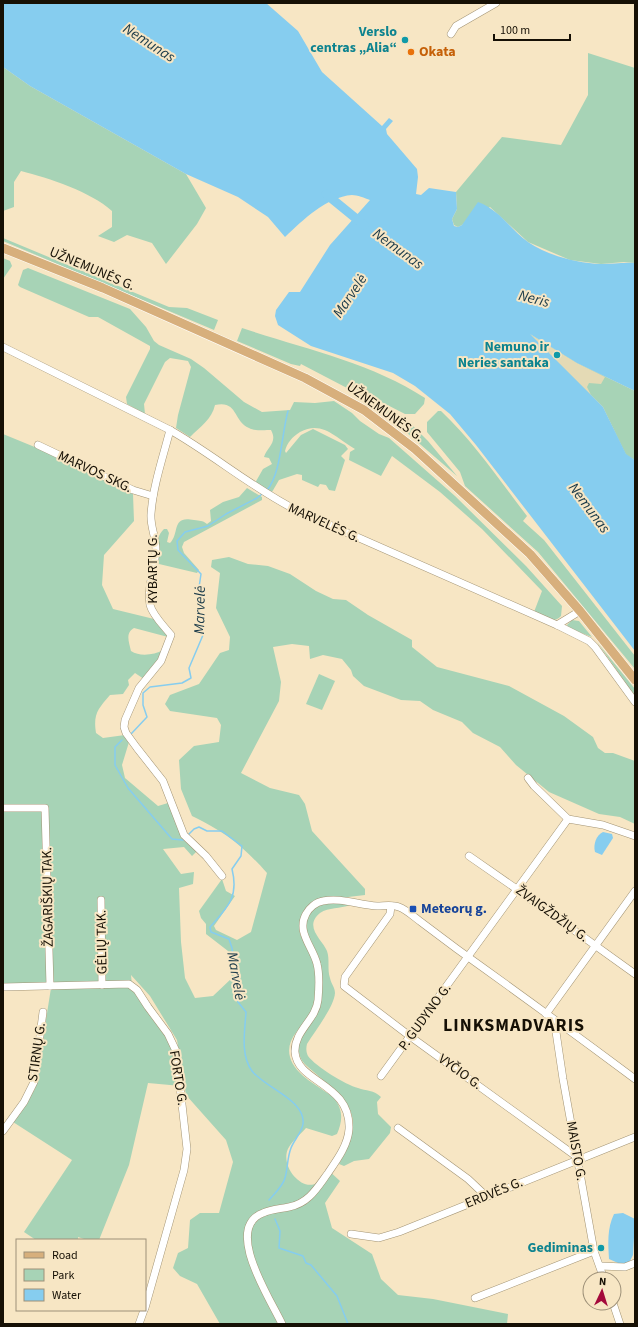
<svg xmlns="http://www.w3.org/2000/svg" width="638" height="1327" font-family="'Source Sans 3',sans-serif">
<rect width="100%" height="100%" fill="#f7e6c4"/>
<!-- green -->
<g fill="#a7d3b6">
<polygon points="588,53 635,68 635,263 624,262 601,264 570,260 528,242 490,207 462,225 458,227 454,225 452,219 457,209 456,192 502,137 561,145 588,95"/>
<path d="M3,67L30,86L186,174L206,208L197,224L166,264L152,243L127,235L114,242L98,236L112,227V211C91,192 49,178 21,171L14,182V207L3,211Z"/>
<polygon points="3,238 169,307 187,308 218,320 214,330 3,241"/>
<polygon points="3,258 10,261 12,266 3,279"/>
<path d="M28,268L130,309L146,327L154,341L159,345L191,359L204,368L244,402L262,412L290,410L294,402L315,403L334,401L352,413L360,421L379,434L389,438L455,496L526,566L562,606L561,616C553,625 543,616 534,612L542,591L482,529L440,492L392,456L381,476L349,460L350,452L355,449C335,437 322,420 300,432C292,437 287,443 285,451L286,453L301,435L313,429L345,445L348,449L341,456L345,460L335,491L329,490L326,485L320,484L318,487L302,480V475L297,474L279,480L272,492L255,483L263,469L272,464L269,458L264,457C267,447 278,443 271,430C265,430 254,431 249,428C233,421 238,400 215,405C212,419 200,427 190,437L176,428L178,415L191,367L188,361L170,358L165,362L144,404L145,414L127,404L126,397L150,349V346L98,317H89L20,287L18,285L23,270Z"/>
<path d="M242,328C304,349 370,362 425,398L424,404L415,414H405L358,390L347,388L301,364L300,366L291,364L237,341Z"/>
<polygon points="528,333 577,363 635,391 635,460 626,455 603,407"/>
<polygon points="356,393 402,416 409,422 428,441 457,476 399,426 355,396"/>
<path d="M438,411H441C474,442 500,481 527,516L523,521L544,540L635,656V669L538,552L465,486L460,472L427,432V422Z"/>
<path d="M3,434L81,466L133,494L134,521L104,555L102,585L113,609L154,619L168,637L134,628C125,633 129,642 131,651C140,657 154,655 163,650L160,659L144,679L135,673L128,680L129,685L123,694L110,695C98,709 93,714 96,733L103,738L125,735L129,742L122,765L125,778L158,806L168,803L180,831L198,850L192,856L184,847L163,849L181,874L194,872L193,884L179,888L181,942L185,978L195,998L213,996L232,978L228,951L206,934V924L201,918L199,911L222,879L226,891L235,896L214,926L216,930L237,940L251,932L267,873C242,845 225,832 192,816L181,789L179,760L194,746L219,742L221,725L217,718L170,711L165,704L170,695L199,684L220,653L229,650L230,637L216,608L220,573L211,567L212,560L229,557L248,564L268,566L290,574L316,591L333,599L346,600L368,615L412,640V647L437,667L509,686L564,716L593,737L598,748L605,753H613L635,761V824L620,817L599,814L549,792L516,765L500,747L473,733L462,722L433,710L420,701L401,700L364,686L353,676L351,670L342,659L323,655L310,659L309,646L292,644L273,647L281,682L279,701L241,773L270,788L299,795L305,804L312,831L365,889V895L314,901C310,909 301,919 300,928C298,936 305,941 308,947C314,961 320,988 315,1004C310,1023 284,1035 290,1057C295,1076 320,1086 334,1098C343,1110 343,1120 337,1134L332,1136L306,1128C301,1134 293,1140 289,1147C278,1165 303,1194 318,1182C321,1179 324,1173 327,1169L340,1181L325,1203L332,1228L372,1254L381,1279L398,1295L433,1299L508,1314L507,1324H220L197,1284L180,1276L173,1268L178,1253L188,1248L190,1220L200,1213H219L233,1162L226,1140L186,1095L177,1040L150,996L131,975L132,985L168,1034L181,1086L148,1083L129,1165L99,1240H87L78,1237V1240H36L24,1232L72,1160L13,1122L35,1089L51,988L3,989Z"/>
<path d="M247,488L262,497V500L184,542L182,547L184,553L199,570L197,573L159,564C152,556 156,536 164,529H167L169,533L167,542L170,543C180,533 171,515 194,520C200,521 202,520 207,524L211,521L210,510L223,502L239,497Z"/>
<polygon points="572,620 579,621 592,637 568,628 567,625"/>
<polygon points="597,642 635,689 635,695 630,689"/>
<polygon points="319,674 335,681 322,710 306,704"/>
<path d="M334,903L350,905C340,909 329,907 320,913C303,927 323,940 327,951C330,959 327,970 330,978C331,984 335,987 335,993C334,1007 315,1031 307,1044C306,1048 306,1052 308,1056C315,1066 346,1085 358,1088C366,1091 374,1090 381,1097L377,1102L378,1114L391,1127L390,1133L369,1159L354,1161L344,1166L339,1164C366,1117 352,1104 315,1073C308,1067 300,1062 299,1052C297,1035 313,1026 317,1011C321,1001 319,975 320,963L318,955L305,930L307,917L318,905Z"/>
</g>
<!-- sand -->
<polygon fill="#e4dab5" points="528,333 577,363 605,377 601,384 589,383 587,387 591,395"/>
<!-- water -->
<g fill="#86cdef">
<path d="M3,3H266L298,31L322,72L382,126L389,118L393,121L386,129L387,134L417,169L418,177L416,194L421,195L429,188L456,192L457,209L452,219L454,226L458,227L462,225L478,202C500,210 510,229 528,242C549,256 577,263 601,264C613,264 623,262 635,263V391L577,363L530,334L603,407L626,454L635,460V651L476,445L450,414L415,386L393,373L311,346L278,325L275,316L276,310L289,292H300L330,245L370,200C365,198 357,195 352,195C326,197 303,220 285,237L268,217L238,197L186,174L30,86L3,67Z"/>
<path d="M603,832L612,834L613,838L602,855L595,852C593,845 596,835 603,832Z"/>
<path d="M623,1213L635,1219L633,1255L629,1263H618L609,1259C608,1243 607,1229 614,1214Z"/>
</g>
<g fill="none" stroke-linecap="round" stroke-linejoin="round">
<!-- stream -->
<g stroke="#86cdef" stroke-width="1.5">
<path d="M267,490C281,475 282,431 288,411"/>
<polyline points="131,734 147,717 143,705 143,693 150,687 182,683 191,678 189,668 203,635 198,594 201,574 178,550 177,541 185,532 208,526 226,514 257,498 262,494"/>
<polyline points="122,740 115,747 115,765 128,788 172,839 183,840 185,838"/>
<path d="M187,836L194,829L199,827L207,831H222L242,846L241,856L232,869C239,897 228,907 210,927L211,932L229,939L232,948L238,1002L246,1012C245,1030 240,1055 252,1071C265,1088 306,1100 303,1124C302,1132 294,1140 291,1148C287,1158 288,1168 285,1178C283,1186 274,1194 269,1200"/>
<polyline points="275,1219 280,1231 279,1248 303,1256 306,1263 311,1265 337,1296 348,1324"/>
</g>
<!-- river -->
<polyline stroke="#86cdef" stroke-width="9" points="326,194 364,225"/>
<defs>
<g id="minor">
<polyline points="451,34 456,26 496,3"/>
<path d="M3,347L170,430C214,455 252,488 298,511L557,625L589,641L595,647L635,702"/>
<path d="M170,430C163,457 153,486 151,514C150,526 156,537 156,550C155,568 147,586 150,605C153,616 164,626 171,635L161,661L139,688L125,720L124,727L126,733L137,748L163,781L184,835L206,856L222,876"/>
<polyline points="38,445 133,490 153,496"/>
<polyline points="557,625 580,611"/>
<polyline points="528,778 534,786 568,819 603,825 635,836"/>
<polyline points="3,808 45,808 50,986"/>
<polyline points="469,856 518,890 635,974"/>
<polyline points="101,900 102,985"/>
<polyline points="391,906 390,914 345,977 344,986 411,1037 577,1157"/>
<polyline points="3,987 129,984 137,990 148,1007 168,1034 176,1051 187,1149 184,1170 145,1308"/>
<polyline points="546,1014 635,891"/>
<polyline points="559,1023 556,1032 563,1079 594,1251 604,1279"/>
<polyline points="381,1076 568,819"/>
<polyline points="398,1128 468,1179 486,1196"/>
<polyline points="3,1131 24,1102 34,1082 43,1012"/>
<polyline points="351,1234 379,1238 399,1232 635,1137"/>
<polyline points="600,1266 625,1267 635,1263"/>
<polyline points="475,1298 594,1251"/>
<polyline points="613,1303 620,1324"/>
<polyline points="139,1324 144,1310"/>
<path d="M282,1324C271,1300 223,1228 263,1213C271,1209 280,1209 289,1207C309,1203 317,1188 328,1173C337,1160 348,1145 349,1129C351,1083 297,1083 295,1052C294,1031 316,1020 318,1000C319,988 320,975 317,964C313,947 296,932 306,914C309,908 316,902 323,901C340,897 359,905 377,906C384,906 392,904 399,907C407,910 414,917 421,922C433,931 445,940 457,949C517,992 576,1035 635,1079"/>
</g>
<polyline id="major" points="3,248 103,288 305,378 364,410 415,449 530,554 580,611 635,680"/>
</defs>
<!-- minor casing -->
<use href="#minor" stroke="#a39474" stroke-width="8"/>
<!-- major casing -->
<use href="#major" stroke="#fff" stroke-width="10"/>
<!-- minor -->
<use href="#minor" stroke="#fff" stroke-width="7"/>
<!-- major -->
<use href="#major" stroke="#d7af7c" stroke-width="9"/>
</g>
<!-- markers -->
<g fill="#0f9aa8" stroke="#f7e6c4" stroke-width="1.5">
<circle cx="405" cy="40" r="4"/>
<circle cx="557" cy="355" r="4"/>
<circle cx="601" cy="1248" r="4"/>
</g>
<circle fill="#e8710a" stroke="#f7e6c4" stroke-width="1.5" cx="411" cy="52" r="4"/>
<rect fill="#1a4fb4" stroke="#f7e6c4" stroke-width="1.5" x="409" y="905" width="8" height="8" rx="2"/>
<g text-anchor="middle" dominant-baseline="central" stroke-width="4" stroke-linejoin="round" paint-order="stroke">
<!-- culture labels -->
<g font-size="14" font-weight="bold" fill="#0d838f" stroke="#f7e6c4" text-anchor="end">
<text x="397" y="32">Verslo<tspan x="397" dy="16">centras „Alia“</tspan></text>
<text x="549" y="347">Nemuno ir<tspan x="549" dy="16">Neries santaka</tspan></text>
<text x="593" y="1248">Gediminas</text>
</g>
<!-- food labels -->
<g font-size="14" font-weight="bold" fill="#c56008" stroke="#f7e6c4" text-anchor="start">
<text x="419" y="52">Okata</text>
</g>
<!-- street labels -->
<g font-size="14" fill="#161005" stroke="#f7e6c4">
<text transform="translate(92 269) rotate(23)">UŽNEMUNĖS G.</text>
<text transform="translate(385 412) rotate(36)">UŽNEMUNĖS G.</text>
<text transform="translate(95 472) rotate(25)">MARVOS SKG.</text>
<text transform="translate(324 523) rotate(24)">MARVELĖS G.</text>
<text transform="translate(153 569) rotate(-90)">KYBARTŲ G.</text>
<text transform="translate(48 897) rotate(-91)">ŽAGARIŠKIŲ TAK.</text>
<text transform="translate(552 914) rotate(36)">ŽVAIGŽDŽIŲ G.</text>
<text transform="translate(102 942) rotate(-91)">GĖLIŲ TAK.</text>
<text transform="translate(425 1017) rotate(-54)">P. GUDYNO G.</text>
<text transform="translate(37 1052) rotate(-82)">STIRNŲ G.</text>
<text transform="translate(460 1072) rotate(36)">VYČIO G.</text>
<text transform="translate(178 1078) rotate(81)">FORTO G.</text>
<text transform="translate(576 1151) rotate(80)">MAISTO G.</text>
<text transform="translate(494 1193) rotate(-22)">ERDVĖS G.</text>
</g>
<!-- transit labels -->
<g font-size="14" font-weight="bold" fill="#164399" stroke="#f7e6c4" text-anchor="start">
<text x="421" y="909">Meteorų g.</text>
</g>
<!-- water labels -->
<g font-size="15" font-style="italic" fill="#1a3a49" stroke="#f7e6c4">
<text transform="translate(149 43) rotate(33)">Nemunas</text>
<text transform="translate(398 249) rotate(36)">Nemunas</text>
<text transform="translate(350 296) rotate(-56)">Marvelė</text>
<text transform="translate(534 299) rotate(14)">Neris</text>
<text transform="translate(589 508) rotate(53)">Nemunas</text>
<text transform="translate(200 610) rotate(-89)">Marvelė</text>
<text transform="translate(236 976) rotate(80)">Marvelė</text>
</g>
<!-- district labels -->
<g font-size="18" font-weight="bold" letter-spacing="1" fill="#161005" stroke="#f7e6c4">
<text x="514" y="1025">LINKSMADVARIS</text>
</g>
</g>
<!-- border -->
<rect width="638" height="1327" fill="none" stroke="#161005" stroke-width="8"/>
<!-- legend -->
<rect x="16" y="1239" width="130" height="72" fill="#f7e6c4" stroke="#9d9078"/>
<rect x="24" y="1252" width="20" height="6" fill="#d7af7c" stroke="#9d9078"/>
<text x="52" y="1259" font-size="12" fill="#161005">Road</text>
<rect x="24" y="1269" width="20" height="12" fill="#a7d3b6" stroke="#9d9078"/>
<text x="52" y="1279" font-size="12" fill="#161005">Park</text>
<rect x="24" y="1289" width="20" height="12" fill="#86cdef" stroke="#9d9078"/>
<text x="52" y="1299" font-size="12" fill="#161005">Water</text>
<!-- north arrow -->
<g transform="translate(602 1291) rotate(4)"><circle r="19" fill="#f7e6c4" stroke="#9d9078"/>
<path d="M0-3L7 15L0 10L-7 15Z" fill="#a4093b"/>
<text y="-6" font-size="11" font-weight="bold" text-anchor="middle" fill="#161005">N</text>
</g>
<!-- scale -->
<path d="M494 34v6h76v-6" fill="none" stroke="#161005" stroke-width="2"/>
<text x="500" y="34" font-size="12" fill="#161005" stroke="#f7e6c4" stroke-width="3" paint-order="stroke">100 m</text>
</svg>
